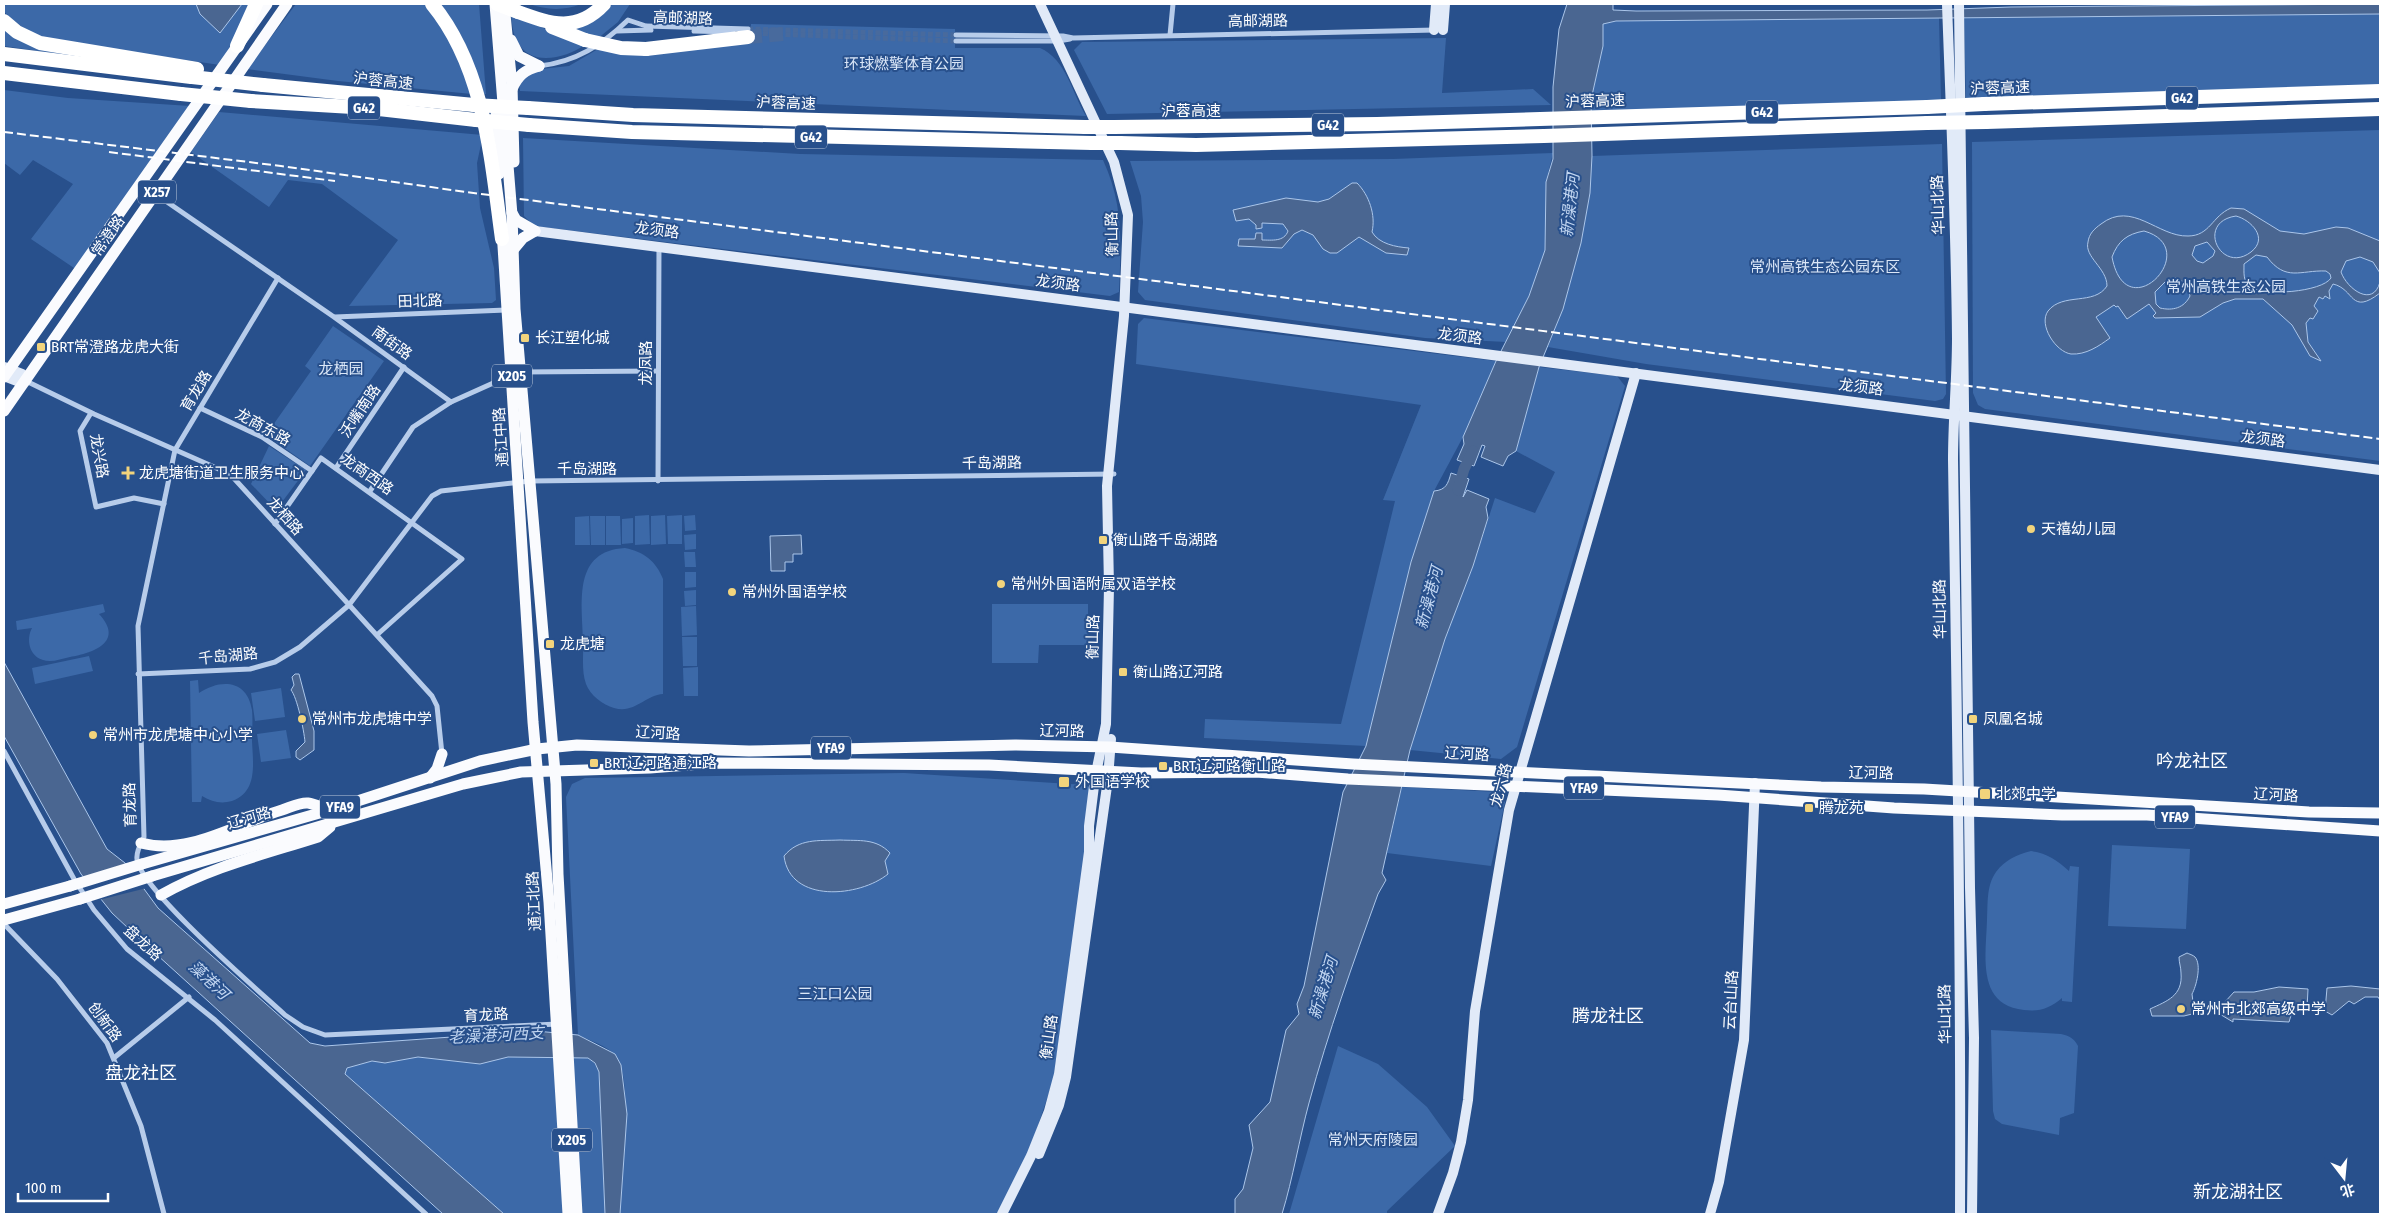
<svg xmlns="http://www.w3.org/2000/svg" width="2384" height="1218" font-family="'Fira Sans Condensed','Noto Sans SC',sans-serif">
<rect width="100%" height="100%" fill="#28508c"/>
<!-- green -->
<g fill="#3c69a8">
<path d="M4,4H253L249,16L220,65L50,40C31,34 18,25 4,12Z"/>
<polygon points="296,4 426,4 450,37 472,94 338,81 247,69"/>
<path d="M439,4H479L486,94H482C474,61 463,30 439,4Z"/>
<path d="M529,4H581C564,11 546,10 529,4Z"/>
<path d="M612,4H630L618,22L597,39L569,30C590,25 598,21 612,4Z"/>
<polygon points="2380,14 2380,86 1966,100 1964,18"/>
<path d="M511,15L585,45C565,58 531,68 517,41C513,34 512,23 511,15Z"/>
<polygon points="1939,18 1941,102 1591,113 1591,100 1603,46 1603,24 1616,21"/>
<path d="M751,24L955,29V48H1040C1066,59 1072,93 1086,116L520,91L519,83L532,70L569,66L598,49L750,40Z"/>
<polygon points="4,25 93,59 4,46"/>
<polygon points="1446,38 1442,93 1533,89 1551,105 1107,114 1074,50 1082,42"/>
<polygon points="4,90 68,98 190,106 77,270 31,239 73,184 33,160 20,175 4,163"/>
<polygon points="219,112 483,135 477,163 480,208 494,268 496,300 492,303 349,306 398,240 322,184 288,180 269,207 191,152"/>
<polygon points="2380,130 2380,461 1985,409 1978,405 1973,393 1972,142"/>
<path d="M523,138L800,154L1103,160C1124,206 1121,243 1119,292L1110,296L534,226L524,216Z"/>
<path d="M1942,144L1946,394L1943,399L1935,401L1646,364L1548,347C1573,285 1588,222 1592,156Z"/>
<polygon points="1553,153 1546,182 1545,250 1529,296 1507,342 1425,338 1145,300 1138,292 1143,222 1141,196 1130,161 1393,159"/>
<polygon points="1144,318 1496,361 1463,437 1434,491 1411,562 1366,746 1204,738 1205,719 1341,724 1395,501 1383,500 1421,405 1136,364 1138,324"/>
<polygon points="333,326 384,361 310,466 266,435 311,371 305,366"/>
<polygon points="1539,367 1617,376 1625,386 1517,747 1501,759 1410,750 1445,639 1473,566 1495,498 1535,513 1555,472 1516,451"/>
<polygon points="269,446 306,470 276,510 251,484"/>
<polygon points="649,515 650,544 635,545 635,516"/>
<polygon points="665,515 666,544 651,545 651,516"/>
<polygon points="682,515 682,544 668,544 667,516"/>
<polygon points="695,515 696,530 685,531 684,516"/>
<polygon points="589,516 590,545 575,545 575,517"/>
<polygon points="590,516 605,516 605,545 591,545"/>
<polygon points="606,516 620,516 621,545 606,545"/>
<polygon points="633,518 633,543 622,544 622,519"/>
<polygon points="696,534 696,549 685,550 684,535"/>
<path d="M625,548C644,552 656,561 663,579V694C645,695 635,714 614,708C603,705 590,695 586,684C581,670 584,652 583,638C582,601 573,551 625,548Z"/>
<polygon points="684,552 695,552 696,567 685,567"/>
<polygon points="685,572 696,572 696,587 685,588"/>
<polygon points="696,590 696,605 685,606 684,591"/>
<path d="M103,604L105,612L99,614C125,642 93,653 70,657C61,659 51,663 43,660C29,656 26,639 32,628L17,630L16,621Z"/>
<polygon points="992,604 1088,604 1088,645 1039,645 1038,663 992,663"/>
<polygon points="696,606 697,635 682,636 681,607"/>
<polygon points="682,637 697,637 697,666 683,666"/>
<polygon points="89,656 93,671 35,684 32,668"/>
<polygon points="698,667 698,696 684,696 683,668"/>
<path d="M198,680L199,693C220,679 247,679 252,710C253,720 252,731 252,741C253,763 258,792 232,801C221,804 212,802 202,796L201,802H192L190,681Z"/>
<polygon points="281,688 285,717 255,721 251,693"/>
<polygon points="286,730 291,758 261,762 257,734"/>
<path d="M904,773L1085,785L1089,787L1086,852L1053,1081L1028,1155L997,1214H620C621,1184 635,1075 615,1055C607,1046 589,1040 578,1035L566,797L572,784L585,778Z"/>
<polygon points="1402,787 1497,792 1505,802 1491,866 1387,853"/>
<polygon points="2112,845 2190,849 2186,929 2108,926"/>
<path d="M2031,851C2047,853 2057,860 2069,871L2070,866L2079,867L2072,1002L2062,1001V998C2050,1008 2040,1012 2024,1010C1976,1005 1986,955 1987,920C1988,905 1986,886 1996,872C2005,860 2016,855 2031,851Z"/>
<path d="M1991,1030L2061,1034C2069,1036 2074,1038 2078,1046L2074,1113L2060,1118L2059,1135L2002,1124L1995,1119L1993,1111Z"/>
<polygon points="1338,1046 1378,1064 1427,1107 1455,1146 1387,1211 1387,1214 1289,1214"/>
<path d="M580,1056C591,1058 595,1062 599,1072L605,1214H504L345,1074L347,1068L372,1061L385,1063L418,1057L480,1064L508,1057Z"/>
</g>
<!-- water -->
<g fill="#4a6691" stroke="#abc6ea" fill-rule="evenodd">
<polygon points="196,4 242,4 220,33 200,14"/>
<polygon points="1567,4 1613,4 1613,10 1636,11 1927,10 2011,7 2380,4 2380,14 1616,21 1603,24 1603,46 1591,100 1592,156 1590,193 1581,243 1563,309 1539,367 1516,451 1508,456 1503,466 1481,457 1485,446 1482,445 1474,466 1457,460 1464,444 1463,437 1496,361 1529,296 1545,250 1546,182 1553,159 1553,87 1559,29"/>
<path d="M1352,183H1357C1369,195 1376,215 1372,232C1379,244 1396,247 1409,248L1407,255L1386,253L1359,237L1337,253H1330L1323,249L1313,235L1302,230L1294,234L1282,248L1238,246L1239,239H1255L1256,233H1262V240C1272,240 1284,242 1288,231L1283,224L1262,223V228L1256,229V225L1249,219L1236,221L1233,210L1286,198L1318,202L1329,199Z"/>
<path d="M2231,208L2244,209L2280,231L2304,234L2336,227L2348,228L2380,241V273L2373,262L2360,257L2346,261L2341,272C2347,289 2373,308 2380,282V293C2350,316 2355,289 2333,284L2329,291L2330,299L2325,296L2323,299L2319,297L2314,306L2318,311L2313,319L2310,318L2306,323L2308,342L2321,361L2310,356L2292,325L2263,299H2235L2223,303L2200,317L2155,318L2153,316L2156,313L2149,304L2127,319L2118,306L2116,307L2114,305L2096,317L2110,338C2099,346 2086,355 2071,354C2056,352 2038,325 2048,311C2063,292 2094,306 2107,286C2107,268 2084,257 2088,242C2089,234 2094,229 2101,224C2132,200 2158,237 2188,236C2210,236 2212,216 2231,208ZM2236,216C2251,220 2269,238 2251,252C2221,275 2195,222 2236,216ZM2144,231C2205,248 2126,332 2112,257C2118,241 2127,234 2144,231ZM2207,242L2215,251L2213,256L2203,263L2197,261L2192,255L2195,246ZM2256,255L2267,257C2286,282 2300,270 2326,271L2330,274L2331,278C2322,292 2263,297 2249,286C2243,281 2244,272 2244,264ZM2175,278L2186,283L2190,296C2184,308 2173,311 2160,308L2156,304L2155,292L2168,279Z"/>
<path d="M1451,473L1469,479L1463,497L1467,490L1489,499L1486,507L1488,518L1473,566L1445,639L1410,750L1382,873L1386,880L1378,894C1353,963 1328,1033 1309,1103C1299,1140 1293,1178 1282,1214H1235V1199L1243,1189L1253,1148L1249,1125L1270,1102L1286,1030L1299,1014L1297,1004L1304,986L1343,792L1366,746L1411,562L1434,491C1446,490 1448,484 1451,473Z"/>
<polygon points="801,535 802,554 793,554 793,562 785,562 785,571 771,571 770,536"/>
<polygon points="4,662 107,849 125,863 158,908 310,1043 325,1046 536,1031 578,1035 615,1054 621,1065 627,1114 620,1214 605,1214 599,1072 595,1063 588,1058 508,1057 480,1064 418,1057 385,1063 372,1061 347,1068 345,1074 504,1214 443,1214 145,944 112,913 81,874 4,736"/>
<path d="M295,674H299L314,731V750L300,760L296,757V751L305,742C304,730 297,697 291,690L294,685L292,677Z"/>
<path d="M840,840C859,841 876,838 890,853L885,861L888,874C860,897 790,904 784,856C799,838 818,841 840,840Z"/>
<path d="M2187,953C2189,954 2193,955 2195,957C2202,965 2196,987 2192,994L2193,1002L2200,1005V1012L2184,1016H2152L2150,1009C2167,1001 2183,996 2181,973C2181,967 2179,963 2179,957Z"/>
<polygon points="2351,986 2380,989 2380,1000 2378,997 2365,997 2354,1004 2349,1001 2332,1015 2325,1011 2327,988"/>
<polygon points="2279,987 2308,989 2307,1009 2292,1012 2289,1022 2233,1019 2233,1022 2218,1013 2219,1004 2224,1003 2234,992 2254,992"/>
</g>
<!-- pier -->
<polygon fill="#28508c" points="129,865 147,888 99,900 80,878"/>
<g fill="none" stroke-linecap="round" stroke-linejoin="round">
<!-- river -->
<polyline stroke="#4a6691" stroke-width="11" points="1458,490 1464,469 1473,451"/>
<!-- street-tunnel -->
<g stroke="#486a9d" stroke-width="5" stroke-dasharray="5 2.5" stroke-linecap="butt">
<polyline points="748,29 956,35"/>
<polyline points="748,33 956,41"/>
</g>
<!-- highway-tunnel -->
<polyline stroke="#486a9d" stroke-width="14" stroke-dasharray="14 7" stroke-linecap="butt" points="748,37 783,34"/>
<!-- street -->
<g stroke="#b7ccea" stroke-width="5">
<polyline points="617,31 651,30"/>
<polyline points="694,31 733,32"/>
<polyline points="956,35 1063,36 1073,38 1435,30"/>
<polyline points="1170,35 1173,4"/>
<polyline points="956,41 1058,41 1070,39"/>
<path d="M539,66C576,62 602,45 628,20L646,26L748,29"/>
<polyline points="141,184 334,317 451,402 511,375"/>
<path d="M278,278L175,450L138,626L144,837C141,843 136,851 137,859C139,888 259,991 285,1015L303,1027L325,1035L558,1024"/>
<polyline points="335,317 506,310"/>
<polyline points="521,372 658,371"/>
<polyline points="26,381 94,414 230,474 432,696 437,706 442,754"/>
<polyline points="200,408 262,437 312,471"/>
<polyline points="91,413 80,431 96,507 134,498 164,504"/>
<polyline points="336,468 404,367"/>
<polyline points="658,481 659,246"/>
<polyline points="370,491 413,427 451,402"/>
<polyline points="275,524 321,458 462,559 378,634"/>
<polyline points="138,674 250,669 275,662 300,647 349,605 432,496 441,491 530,481 1114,474"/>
<polyline points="4,751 74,879 94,910 127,949 215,1020 426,1214"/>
<polyline points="4,924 57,979 107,1043 141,1126 164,1214"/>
<polyline points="115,1057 189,997"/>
</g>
<!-- secondary -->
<g stroke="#e1eaf8" stroke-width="10">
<path d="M1947,4C1951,115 1956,227 1957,338C1957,379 1953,419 1953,460C1957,711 1961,963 1960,1214"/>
<polyline points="1959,4 1970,888 1974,1038 1972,1214"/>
<polyline points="1434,30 1436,4"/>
<polyline points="1443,30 1445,4"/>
<polyline points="535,231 2380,470"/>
<polyline points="4,367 22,374 26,381"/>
<polyline points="4,376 17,381 26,381"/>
<polyline points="1039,1154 1059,1105 1066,1077 1108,779 1111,739"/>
<polyline points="1002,1214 1031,1156 1049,1111 1059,1074 1089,852 1089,826 1095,778 1106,724 1109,587 1107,486 1124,316 1128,215 1114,162 1040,4"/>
<polyline points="1438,1214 1453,1173 1461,1142 1468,1100 1475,1011 1509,810 1636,373"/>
<polyline points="1710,1214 1719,1182 1744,1040 1755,783"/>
</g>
<!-- primary -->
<g stroke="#fafbfe" stroke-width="11">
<polyline points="495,4 512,215 515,309 556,784 558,874 577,1214"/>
<polyline points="504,4 512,86 514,162"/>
<polyline points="511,40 519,56 539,66"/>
<path d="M512,89C518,75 525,70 539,66"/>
<polyline points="496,115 499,174"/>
<polyline points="512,213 516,220 535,231"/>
<polyline points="502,230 533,722 549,902 568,1214"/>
<polyline points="513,250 523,238 535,231"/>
<polyline points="4,377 267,4"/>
<polyline points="4,411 287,4"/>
<polyline points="430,778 437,769 442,754"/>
<path d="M141,843C189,856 237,823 282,810C289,808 300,802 308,803C315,804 323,808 330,810"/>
<polyline points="142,864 330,810 480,761 537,749 577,745 749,751 1015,745 1110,747 1353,764 1821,787 1924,789 2309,812 2380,813"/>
<polyline points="152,876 463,784 521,772 650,768 713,763 989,765 1141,773 1256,772 1348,779 1718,795 1894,808 2062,815 2147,815 2380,831"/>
<path d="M161,895C210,867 265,854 318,837L330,827"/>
<polyline points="4,904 70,886"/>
<polyline points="4,920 80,899"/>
</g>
<!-- highway -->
<g stroke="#fff" stroke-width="14">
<path d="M432,4C485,68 491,160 502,239"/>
<path d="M518,12C551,24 577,33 604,4"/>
<polyline points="4,21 17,32 40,43 197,69"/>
<polyline points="552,27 585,40"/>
<polyline points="237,46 256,4"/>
<polyline points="646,49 748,37"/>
<polyline points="4,54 191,77"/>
<polyline points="4,73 181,94"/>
<polyline points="263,85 474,105"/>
<polyline points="251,101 370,108 476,120"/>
<polyline points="1984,104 2380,91"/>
<polyline points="528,108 633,115 1085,127"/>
<polyline points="1986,122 2380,109"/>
<polyline points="529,125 632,132 1092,143"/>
<polyline points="1114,127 1377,124 1927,107"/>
<polyline points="1120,143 1196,145 1544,136 1927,123"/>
</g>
<!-- rail -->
<g stroke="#fff" stroke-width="2" stroke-dasharray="9 4" stroke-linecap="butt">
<polyline points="4,132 281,166 466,192 2380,439"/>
<polyline points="109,152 335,181"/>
</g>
<!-- primary-bridge -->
<g stroke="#fafbfe" stroke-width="11">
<polyline points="70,886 142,864"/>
<polyline points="80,899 152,876"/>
</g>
<!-- highway-bridge -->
<g stroke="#fff" stroke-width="14">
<polyline points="497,4 518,12"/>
<polyline points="585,40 621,48 646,49"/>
<polyline points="192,77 263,85"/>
<polyline points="181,94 251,101"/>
<polyline points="474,105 528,108"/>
<polyline points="1927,107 1984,104"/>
<polyline points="476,120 529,125"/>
<polyline points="1927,123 1986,122"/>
<polyline points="1085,127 1114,127"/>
<polyline points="1092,143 1120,143"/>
</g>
</g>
<!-- markers -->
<g fill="#f2d47c" stroke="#28508c" stroke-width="2">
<rect x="520" y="333" width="10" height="10" rx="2.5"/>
<rect x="36" y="342" width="10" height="10" rx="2.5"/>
<path d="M125.5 465.5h5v5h5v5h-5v5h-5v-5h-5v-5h5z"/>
<circle cx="2031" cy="529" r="5"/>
<rect x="1098" y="535" width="10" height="10" rx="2.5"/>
<circle cx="1001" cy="584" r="5"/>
<circle cx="732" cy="592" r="5"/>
<rect x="545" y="639" width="10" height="10" rx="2.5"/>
<rect x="1118" y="667" width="10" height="10" rx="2.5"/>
<circle cx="302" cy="719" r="5"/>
<rect x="1968" y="714" width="10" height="10" rx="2.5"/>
<circle cx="93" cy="735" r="5"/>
<rect x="589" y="758" width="10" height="10" rx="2.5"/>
<rect x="1158" y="761" width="10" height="10" rx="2.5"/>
<rect x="1058" y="776" width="12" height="12" rx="2.5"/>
<rect x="1979" y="788" width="12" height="12" rx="2.5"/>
<rect x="1804" y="803" width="10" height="10" rx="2.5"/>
<circle cx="2181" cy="1009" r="5"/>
</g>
<g text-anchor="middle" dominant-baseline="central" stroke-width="4" stroke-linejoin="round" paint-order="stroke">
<!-- shield labels -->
<g fill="#28508c" stroke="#becadc" stroke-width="1">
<rect x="2166" y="86.5" width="32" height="23" rx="4"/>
<rect x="348" y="96.5" width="32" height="23" rx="4"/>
<rect x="1746" y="100.5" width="32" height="23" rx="4"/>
<rect x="1312" y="113.5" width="32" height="23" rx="4"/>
<rect x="795" y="125.5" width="32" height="23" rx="4"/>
<rect x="138" y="180.5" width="38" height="23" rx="4"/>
<rect x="492" y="364.5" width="40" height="23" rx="4"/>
<rect x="811" y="736.5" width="40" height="23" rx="4"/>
<rect x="1564" y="776.5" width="40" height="23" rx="4"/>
<rect x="320" y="795.5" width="40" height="23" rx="4"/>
<rect x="2155" y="805.5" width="40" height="23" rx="4"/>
<rect x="552" y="1128.5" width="40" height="23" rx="4"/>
</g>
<g font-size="14" font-weight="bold" fill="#fff">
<text x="2182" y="98">G42</text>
<text x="364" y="108">G42</text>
<text x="1762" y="112">G42</text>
<text x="1328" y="125">G42</text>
<text x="811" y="137">G42</text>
<text x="157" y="192">X257</text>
<text x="512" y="376">X205</text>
<text x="831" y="748">YFA9</text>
<text x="1584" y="788">YFA9</text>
<text x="340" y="807">YFA9</text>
<text x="2175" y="817">YFA9</text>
<text x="572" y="1140">X205</text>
</g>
<!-- street labels -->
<g font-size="15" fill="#fff" stroke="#28508c">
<text transform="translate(683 18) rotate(2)">高邮湖路</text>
<text transform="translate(1258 21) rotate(-1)">高邮湖路</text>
<text transform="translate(383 81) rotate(6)">沪蓉高速</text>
<text transform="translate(2000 88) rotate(-2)">沪蓉高速</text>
<text transform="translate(1595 101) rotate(-2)">沪蓉高速</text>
<text transform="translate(786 103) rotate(2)">沪蓉高速</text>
<text x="1191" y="111">沪蓉高速</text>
<text transform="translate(1938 205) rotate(-92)">华山北路</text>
<text transform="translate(657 230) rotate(7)">龙须路</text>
<text transform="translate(1112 234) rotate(-91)">衡山路</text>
<text transform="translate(108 236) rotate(-55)">常澄路</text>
<text transform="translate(1058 283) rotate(7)">龙须路</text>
<text transform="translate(420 301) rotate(-2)">田北路</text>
<text transform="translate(1460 336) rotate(7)">龙须路</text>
<text transform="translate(392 343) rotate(36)">南街路</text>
<text transform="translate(646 363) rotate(-90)">龙凤路</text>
<text transform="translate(1861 387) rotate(7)">龙须路</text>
<text transform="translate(196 391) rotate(-59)">育龙路</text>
<text transform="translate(360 411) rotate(-56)">沃嘴南路</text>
<text transform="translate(263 427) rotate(29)">龙商东路</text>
<text transform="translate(501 437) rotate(-94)">通江中路</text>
<text transform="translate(2263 439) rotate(7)">龙须路</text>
<text transform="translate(99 456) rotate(80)">龙兴路</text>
<text transform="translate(992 463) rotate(-1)">千岛湖路</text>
<text x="587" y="469">千岛湖路</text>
<text transform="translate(367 474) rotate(35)">龙商西路</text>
<text transform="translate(285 516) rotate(48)">龙栖路</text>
<text transform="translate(1940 609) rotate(-91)">华山北路</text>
<text transform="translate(1093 637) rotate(-89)">衡山路</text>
<text transform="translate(228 656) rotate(-6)">千岛湖路</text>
<text transform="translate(1062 731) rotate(1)">辽河路</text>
<text transform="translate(658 733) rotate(3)">辽河路</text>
<text transform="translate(1467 754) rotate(3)">辽河路</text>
<text transform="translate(1871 773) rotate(1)">辽河路</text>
<text transform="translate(1501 785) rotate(-75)">龙六路</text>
<text transform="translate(2276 795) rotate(3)">辽河路</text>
<text transform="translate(130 805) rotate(-92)">育龙路</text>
<text transform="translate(249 818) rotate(-16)">辽河路</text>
<text transform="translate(534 901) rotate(-93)">通江北路</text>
<text transform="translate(143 943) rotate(42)">盘龙路</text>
<text transform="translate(1731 1000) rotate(-87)">云台山路</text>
<text transform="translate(1945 1014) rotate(-91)">华山北路</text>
<text transform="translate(486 1015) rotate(-3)">育龙路</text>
<text transform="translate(105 1022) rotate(54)">创新路</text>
<text transform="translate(1049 1037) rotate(-82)">衡山路</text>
</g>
<!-- park labels -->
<g font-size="15" fill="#dbe7f8" stroke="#28508c">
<text x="904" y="64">环球燃擎体育公园</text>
<text x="1825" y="267">常州高铁生态公园东区</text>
<text x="2226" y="287">常州高铁生态公园</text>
<text x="341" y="369">龙栖园</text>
<text x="835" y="994">三江口公园</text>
<text x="1373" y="1140">常州天府陵园</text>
</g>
<!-- poi labels -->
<g font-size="15" fill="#fff" stroke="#28508c" text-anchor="start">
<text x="535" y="338">长江塑化城</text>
<text x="51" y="347">BRT常澄路龙虎大街</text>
<text x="139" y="473">龙虎塘街道卫生服务中心</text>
<text x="2041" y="529">天禧幼儿园</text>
<text x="1113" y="540">衡山路千岛湖路</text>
<text x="1011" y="584">常州外国语附属双语学校</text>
<text x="742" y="592">常州外国语学校</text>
<text x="560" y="644">龙虎塘</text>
<text x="1133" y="672">衡山路辽河路</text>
<text x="312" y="719">常州市龙虎塘中学</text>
<text x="1983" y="719">凤凰名城</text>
<text x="103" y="735">常州市龙虎塘中心小学</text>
<text x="604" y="763">BRT辽河路通江路</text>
<text x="1173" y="766">BRT辽河路衡山路</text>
<text x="1075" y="782">外国语学校</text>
<text x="1996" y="794">北郊中学</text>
<text x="1819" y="808">腾龙苑</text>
<text x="2191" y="1009">常州市北郊高级中学</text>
</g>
<!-- water labels -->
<g font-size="16" font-style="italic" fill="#c2d6f1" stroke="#28508c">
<text transform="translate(1570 205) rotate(-84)">新澡港河</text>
<text transform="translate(1429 598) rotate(-75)">新澡港河</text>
<text transform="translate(209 980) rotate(43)">藻港河</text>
<text transform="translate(1323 988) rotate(-73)">新澡港河</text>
<text transform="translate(496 1035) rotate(-3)">老澡港河西支</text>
</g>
<!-- quarter labels -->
<g font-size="18" fill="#fff" stroke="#28508c">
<text x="2192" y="761">吟龙社区</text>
<text x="1608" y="1016">腾龙社区</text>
<text x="141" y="1073">盘龙社区</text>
<text x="2238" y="1192">新龙湖社区</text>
</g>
</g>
<!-- border -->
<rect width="2384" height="1218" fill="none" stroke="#ffffff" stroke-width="10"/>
<!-- north arrow -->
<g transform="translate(2344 1178) rotate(164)" stroke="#28508c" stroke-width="4" paint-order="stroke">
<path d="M0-4L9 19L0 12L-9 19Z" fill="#ffffff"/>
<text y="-8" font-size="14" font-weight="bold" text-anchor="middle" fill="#ffffff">北</text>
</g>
<!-- scale -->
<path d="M18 1193v8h90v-8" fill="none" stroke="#ffffff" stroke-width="2.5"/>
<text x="25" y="1193" font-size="15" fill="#ffffff" stroke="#28508c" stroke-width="4" paint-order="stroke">100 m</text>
</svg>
